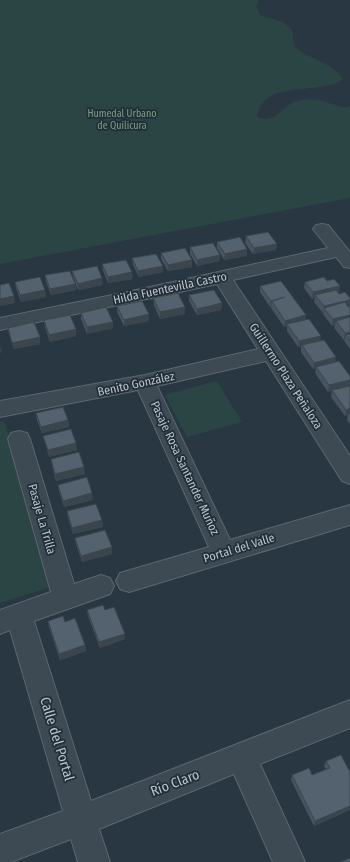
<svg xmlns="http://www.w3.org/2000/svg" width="350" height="862" font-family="'Fira Sans Condensed',sans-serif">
<rect width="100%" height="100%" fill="#293743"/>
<!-- green -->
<g fill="#2b4444">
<path d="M0,0H259L256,7L260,15C268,18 286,21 291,29C295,36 290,44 300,51C312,59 337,66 343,79C320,97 264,77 257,117C277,125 282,104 298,101C307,99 317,99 326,102C334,104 341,109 350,106V198L0,264Z"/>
<polygon points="217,381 242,422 187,437 165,395"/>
<polygon points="4,421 57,585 0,603 0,422"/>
</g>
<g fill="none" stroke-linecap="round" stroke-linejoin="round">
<defs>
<g id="street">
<polygon points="322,224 328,225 350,252 350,268 344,267 336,257 233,280 350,456 350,484 342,481 266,361 157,386 230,540 350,505 350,525 129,592 120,589 116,581 120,573 209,547 138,390 0,417 0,401 145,375 258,349 217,284 0,330 0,318 127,292 328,248 313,229 316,225"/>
<polygon points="19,431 27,433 30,439 74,584 101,575 110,578 114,586 110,594 34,621 91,801 350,700 350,728 260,764 305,862 273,862 234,774 99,829 110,862 78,862 71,839 11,862 0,862 0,834 63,811 10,630 0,634 0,610 51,592 8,439 11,433"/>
</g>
</defs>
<!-- street casing -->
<use href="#street" stroke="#5c6770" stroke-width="2"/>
<!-- street -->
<use href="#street" fill="#3d4953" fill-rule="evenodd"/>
</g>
<!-- wall -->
<g fill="#47545f">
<polygon points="246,236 276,250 253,254 245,243"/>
<polygon points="217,242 247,249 247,256 224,260 217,248"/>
<polygon points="190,247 220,261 197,266 190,254"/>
<polygon points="161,253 192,267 168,271 161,259"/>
<polygon points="132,258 163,266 163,272 139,277 133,265"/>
<polygon points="102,264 133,279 108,283 103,271"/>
<polygon points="72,271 103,285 78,290 73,277"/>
<polygon points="45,275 75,284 76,290 51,295 46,282"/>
<polygon points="327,281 340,286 339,292 338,293 350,306 348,306 350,306 350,349 344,341 345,339 344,340 334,328 335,325 332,326 323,314 324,312 323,313 314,302 315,298 312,299 304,288 305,282"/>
<polygon points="15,282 46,297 21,302 16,288"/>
<polygon points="260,286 305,320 335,362 350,376 350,424 347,420 348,415 345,416 331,397 332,390 328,392 315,373 316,369 313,369 301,352 301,347 298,347 287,331 287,326 284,327 271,308 271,307 270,307 260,292"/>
<polygon points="189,295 222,303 221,310 197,315 189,301"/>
<polygon points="153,298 185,314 160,319 154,305"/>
<polygon points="117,306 149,314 149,321 124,326 117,312"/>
<polygon points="81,313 113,322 113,328 87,334 81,319"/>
<polygon points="44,320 76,336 50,342 45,327"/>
<polygon points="8,328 40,337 40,344 14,349 9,334"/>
<polygon points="36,413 68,420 69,427 42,433 37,420"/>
<polygon points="43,436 77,450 49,457 45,442"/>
<polygon points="51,459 85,474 56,481 52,466"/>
<polygon points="58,485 93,500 64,507 59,491"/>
<polygon points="67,511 102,520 103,527 73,534 68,518"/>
<polygon points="75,538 112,547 112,554 82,562 76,544"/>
<polygon points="87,610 105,610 125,639 100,648 88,616"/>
<polygon points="48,621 65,622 85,645 86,651 60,660 49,627"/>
<polygon points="326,761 350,772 350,810 314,826 291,780 292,775 312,775 326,769 324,766"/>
</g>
<!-- shaded-wall -->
<g fill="#3a454d">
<polygon points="277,244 276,250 253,254 254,248"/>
<polygon points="247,249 247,256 224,260 225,254"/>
<polygon points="220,255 220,261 197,266 197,260"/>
<polygon points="192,260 192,267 168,271 168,265"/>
<polygon points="163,266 163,272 139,277 138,271"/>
<polygon points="132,272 133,279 108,283 108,277"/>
<polygon points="102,278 103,285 78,290 78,284"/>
<polygon points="75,284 76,290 51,295 50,289"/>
<polygon points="340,286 339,292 317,298 315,295 315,298 312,299 313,292"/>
<polygon points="45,290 46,297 21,302 20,295"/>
<polygon points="14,296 15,303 0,306 0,299"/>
<polygon points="285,297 272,301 271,307 270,307 271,301"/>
<polygon points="350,300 350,306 327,311 324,308 324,312 323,313 324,306"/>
<polygon points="222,303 221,310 197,315 197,309"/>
<polygon points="185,307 185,314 160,319 160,312"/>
<polygon points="149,314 149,321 124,326 124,320"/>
<polygon points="306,315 305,322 287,324 287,326 284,327 285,321"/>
<polygon points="350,315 350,321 336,321 335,325 332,326 333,319"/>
<polygon points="113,322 113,328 87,334 87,327"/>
<polygon points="76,329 76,336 50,342 49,335"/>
<polygon points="350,332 350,338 346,335 345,339 344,340 345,333"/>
<polygon points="321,336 320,342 302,345 301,347 298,347 299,341"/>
<polygon points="40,337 40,344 14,349 12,343"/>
<polygon points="0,346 2,352 0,353"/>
<polygon points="336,357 335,364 316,367 316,369 313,369 314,363"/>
<polygon points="350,380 350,386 328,392 329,385"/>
<polygon points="350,408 350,415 348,413 348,415 345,416 346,410"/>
<polygon points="68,420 69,427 42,433 41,427"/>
<polygon points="76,443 77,450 49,457 48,450"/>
<polygon points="84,467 85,474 56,481 55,474"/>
<polygon points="92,493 93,500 64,507 63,501"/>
<polygon points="102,520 103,527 73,534 72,528"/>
<polygon points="112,547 112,554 82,562 81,556"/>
<polygon points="125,634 125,639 100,648 99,642"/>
<polygon points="85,645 86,651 60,660 59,654"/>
<polygon points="350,806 350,810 314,826 315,821"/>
</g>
<!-- building -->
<g fill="#53626e" stroke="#3a454d">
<polygon points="268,232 277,244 254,248 246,236"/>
<polygon points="240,237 247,249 225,254 217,242"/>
<polygon points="213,243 220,255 197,260 190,247"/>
<polygon points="185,248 192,260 168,265 161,253"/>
<polygon points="156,254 163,266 138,271 132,258"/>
<polygon points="126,260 132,272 108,277 102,264"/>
<polygon points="97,266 102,278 78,284 72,271"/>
<polygon points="70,271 75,284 50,289 45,275"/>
<polygon points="40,277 45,290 20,295 15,282"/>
<polygon points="324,277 327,281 334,279 340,286 313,292 305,282"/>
<polygon points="281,281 306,315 285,321 272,301 285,297 271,301 260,286"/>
<polygon points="9,283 14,296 0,299 0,285"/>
<polygon points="214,290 222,303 197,309 189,295"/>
<polygon points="336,290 339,294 345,292 350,298 350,300 324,306 315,295"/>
<polygon points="178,293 185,307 160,312 153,298"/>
<polygon points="142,301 149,314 124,320 117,306"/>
<polygon points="345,302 348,307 350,306 350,315 333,319 324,308"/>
<polygon points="106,307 113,322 87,327 81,313"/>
<polygon points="70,315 76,329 49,335 44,320"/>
<polygon points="350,317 350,332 345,333 336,321"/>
<polygon points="309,319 321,336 299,341 287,324"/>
<polygon points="34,322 40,337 12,343 8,328"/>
<polygon points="350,334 350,341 346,335"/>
<polygon points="324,340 336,357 314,363 302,345"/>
<polygon points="339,361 350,376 350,380 329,385 316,367"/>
<polygon points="350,386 350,408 346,410 332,390"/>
<polygon points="63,407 68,420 41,427 36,413"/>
<polygon points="71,429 76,443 48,450 43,436"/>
<polygon points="79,452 84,467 55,474 51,459"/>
<polygon points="87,477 92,493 63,501 58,485"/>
<polygon points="96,504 102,520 72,528 67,511"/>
<polygon points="105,530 112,547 81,556 75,538"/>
<polygon points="103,605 105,610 114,607 125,634 99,642 87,610"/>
<polygon points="63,616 65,622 75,618 85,645 59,654 48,621"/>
<polygon points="341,755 350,772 350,806 315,821 292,775 309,768 312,775 330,768 326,761"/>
<polygon points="350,858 350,862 341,862"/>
</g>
<g text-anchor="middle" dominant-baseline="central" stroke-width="3.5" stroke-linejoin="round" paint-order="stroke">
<!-- far-park labels -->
<g font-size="10" fill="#7aa17f" stroke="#222e38">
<text x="122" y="114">Humedal Urbano<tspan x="122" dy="12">de Quilicura</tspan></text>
</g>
<!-- street labels -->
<g font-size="12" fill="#bbc4cc" stroke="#222e38">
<text transform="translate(170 288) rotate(-12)">Hilda Fuentevilla Castro</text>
<text transform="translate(286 376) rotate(57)">Guillermo Plaza Peñaloza</text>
<text transform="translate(136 384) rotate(-12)">Benito González</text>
<text transform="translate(185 468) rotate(65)">Pasaje Rosa Santander Muñoz</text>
<text transform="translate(42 519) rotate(74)">Pasaje La Trilla</text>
<text transform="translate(239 548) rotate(-17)">Portal del Valle</text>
</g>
<!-- near-street labels -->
<g font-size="14" fill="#bbc4cc" stroke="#222e38">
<text transform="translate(57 739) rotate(73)">Calle del Portal</text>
<text transform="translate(175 783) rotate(-21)">Río Claro</text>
</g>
</g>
</svg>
